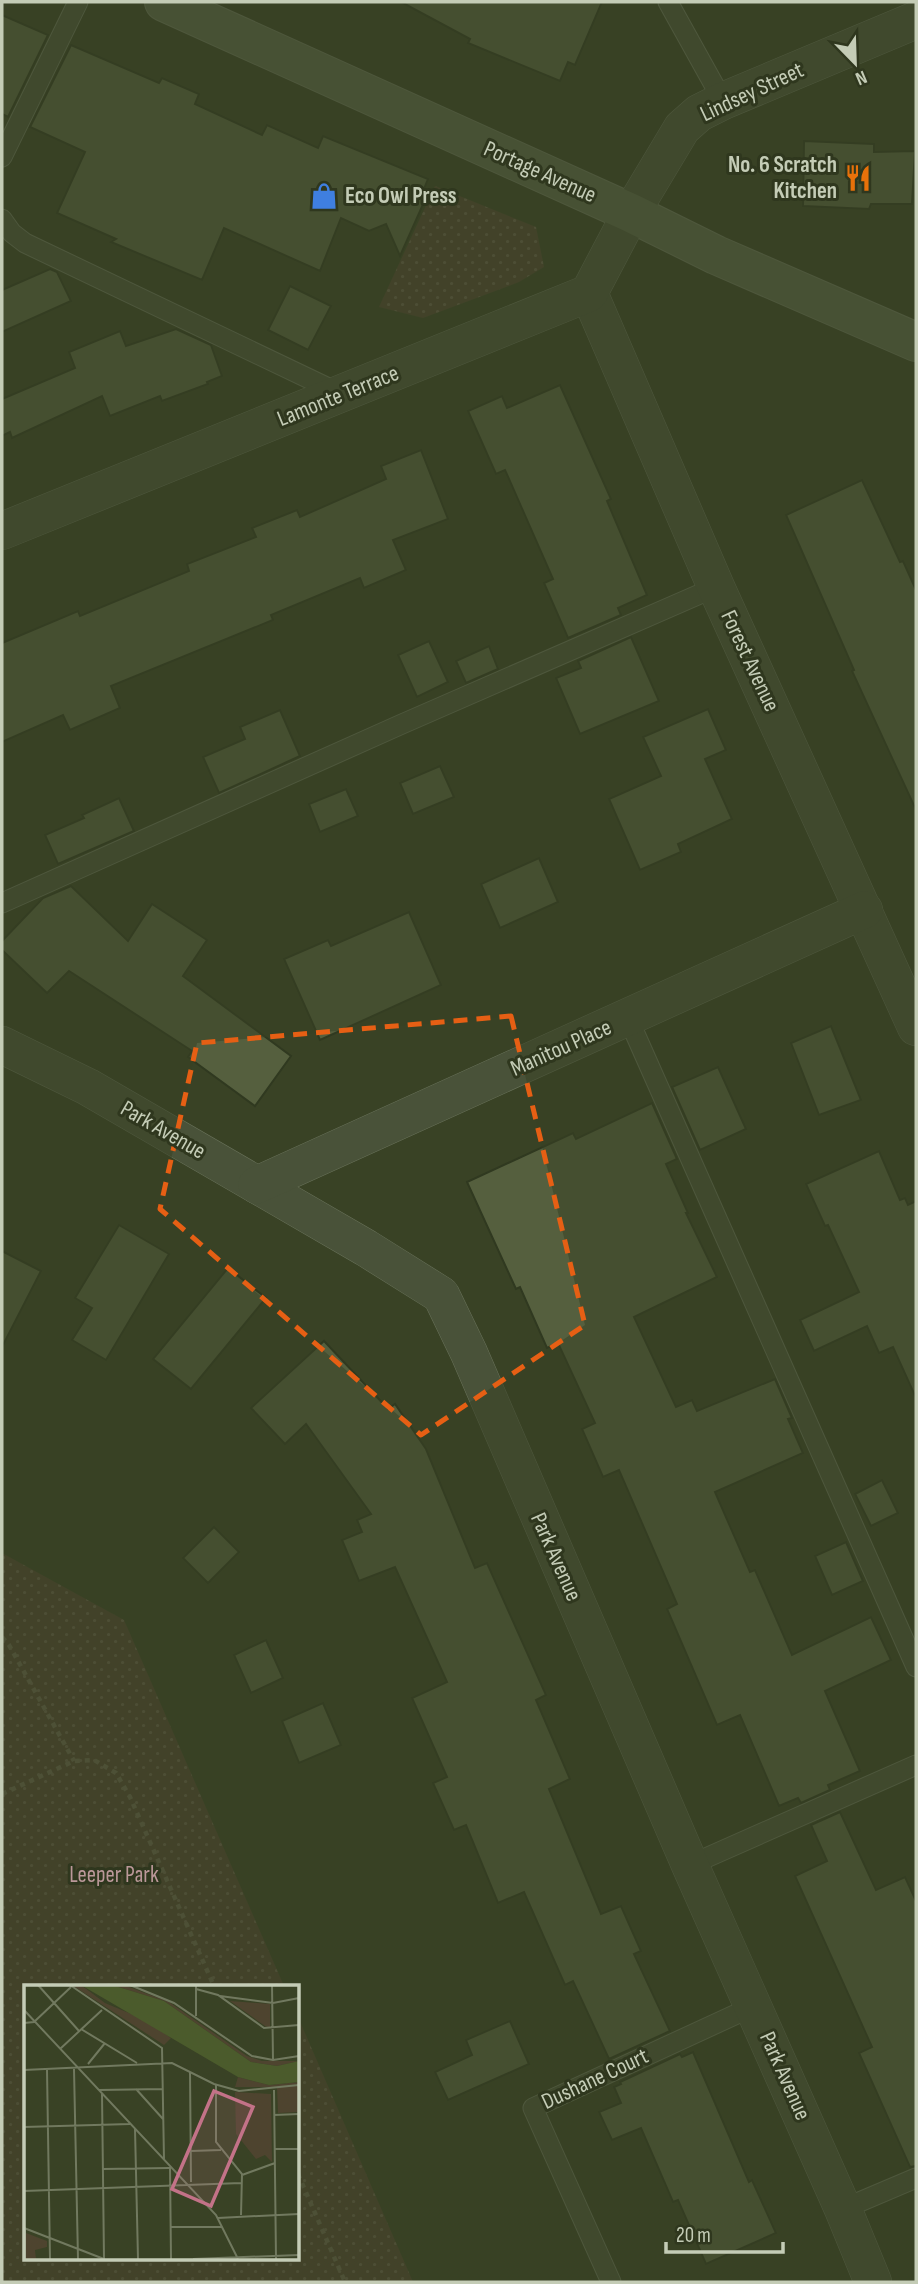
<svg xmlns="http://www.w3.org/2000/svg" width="918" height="2284" font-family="'Sofia Sans Condensed',sans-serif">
<defs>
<pattern id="park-dots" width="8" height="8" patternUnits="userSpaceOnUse" patternTransform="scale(1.75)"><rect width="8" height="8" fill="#4e442f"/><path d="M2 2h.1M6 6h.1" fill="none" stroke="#665e4b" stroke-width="1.8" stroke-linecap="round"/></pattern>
</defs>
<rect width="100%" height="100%" fill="#394225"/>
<!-- park -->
<g fill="url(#park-dots)">
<polygon points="435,186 536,227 544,267 519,282 423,318 379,307"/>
<polygon points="2,1553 124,1620 284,1986 26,1986 26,2258 298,2258 298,2017 413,2282 2,2282"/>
</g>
<!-- building -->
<g fill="#555f3e" stroke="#303920" stroke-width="2">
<polygon points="401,2 602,2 575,65 568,62 560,81 468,43 470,39"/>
<polygon points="2,15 48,35 8,117 2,114"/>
<polygon points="71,45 159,83 162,78 199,94 195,104 262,135 267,125 318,148 323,136 428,179 424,189 429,191 400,256 386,224 369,231 341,218 320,271 224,228 202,280 111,242 116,239 57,213 85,152 30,127"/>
<polygon points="804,141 874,144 874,152 915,151 912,204 871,204 869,209 803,206"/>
<polygon points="50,269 57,272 71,301 2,332 2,290"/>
<polygon points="290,286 331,306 308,350 268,330"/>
<polygon points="176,329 211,345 222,376 207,382 208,384 162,401 160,396 110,416 102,396 12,438 10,432 2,436 2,399 75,368 69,352 120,331 126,346"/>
<polygon points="560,385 611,499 607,501 647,595 618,608 621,615 568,638 544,583 553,579 505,470 496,474 468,411 502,396 507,408"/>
<polygon points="421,450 448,519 393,540 406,570 364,588 360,578 271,615 273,620 111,686 120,708 70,730 63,715 2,742 2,643 78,611 80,616 189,571 187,564 256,537 252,528 297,510 300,517 386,479 381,466"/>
<polygon points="862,480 900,562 903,561 916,590 916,810 852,671 854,670 786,515"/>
<polygon points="631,637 659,701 580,734 556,678 581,668 578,661"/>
<polygon points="429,641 448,682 417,697 398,655"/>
<polygon points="489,646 498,669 466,683 456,661"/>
<polygon points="708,709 726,750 705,759 732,819 678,844 681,852 640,870 609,799 661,776 643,737"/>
<polygon points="280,710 300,756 219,793 203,757 245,739 240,727"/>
<polygon points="440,766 454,797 413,814 400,783"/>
<polygon points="346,789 358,816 320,832 309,804"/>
<polygon points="119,798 134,831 58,864 45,835 84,818 82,815"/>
<polygon points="539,858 558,902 500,928 481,884"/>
<polygon points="71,886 128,941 152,904 207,940 183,976 291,1056 255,1106 188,1057 192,1051 69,971 47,993 2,950 2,941 43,898"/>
<polygon points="409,912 441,985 320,1040 284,959 328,940 331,946"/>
<polygon points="831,1026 861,1100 819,1115 791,1043"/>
<polygon points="718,1067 746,1129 700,1150 672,1087"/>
<polygon points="652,1103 677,1159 666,1164 688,1213 686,1213 717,1277 634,1317 676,1407 692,1400 697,1411 775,1379 792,1418 788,1419 803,1453 715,1492 750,1572 755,1570 792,1655 871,1617 891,1660 825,1691 860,1771 828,1785 830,1790 801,1803 798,1798 779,1806 740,1715 717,1725 667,1609 677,1604 619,1470 603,1477 582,1429 595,1423 558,1343 547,1348 520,1287 516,1289 467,1182 573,1133 576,1139"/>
<polygon points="879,1151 900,1200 905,1198 908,1205 916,1201 916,1398 893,1347 879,1353 867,1326 814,1351 800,1320 859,1292 828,1225 825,1226 806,1184"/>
<polygon points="119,1225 169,1254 106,1360 72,1340 92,1308 75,1298"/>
<polygon points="2,1251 41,1271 2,1347"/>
<polygon points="228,1268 266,1298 191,1389 153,1359"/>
<polygon points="324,1341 388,1409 395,1404 426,1449 475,1568 487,1563 546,1695 536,1700 570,1779 549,1789 601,1914 621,1906 641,1951 634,1954 670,2031 609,2059 573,1981 565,1985 524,1892 498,1903 466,1825 454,1830 433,1783 447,1777 412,1698 447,1682 395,1567 359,1581 342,1540 362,1532 357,1520 371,1514 306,1424 285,1444 251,1408"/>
<polygon points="882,1480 898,1513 871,1526 855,1494"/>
<polygon points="214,1527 239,1552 208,1583 183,1558"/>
<polygon points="846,1542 863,1581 832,1595 815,1556"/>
<polygon points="266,1640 283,1678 251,1693 234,1655"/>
<polygon points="323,1703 341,1745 299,1763 282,1721"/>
<polygon points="840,1812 876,1890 905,1877 916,1901 916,2166 910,2167 859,2053 872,2047 795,1876 827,1861 811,1825"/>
<polygon points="510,2021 529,2064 448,2100 435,2072 472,2055 466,2040"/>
<polygon points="693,2052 749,2182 752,2180 776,2233 706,2264 678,2200 673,2202 641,2128 612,2140 599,2112 621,2103 614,2087 621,2084 620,2082 680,2054 682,2057"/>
</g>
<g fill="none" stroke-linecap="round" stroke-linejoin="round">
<defs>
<g id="service">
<polyline points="668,2 723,101"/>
<polyline points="2,157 78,2"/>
<polyline points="2,219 12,233 25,243 341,394"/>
<polyline points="2,903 402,724 716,587"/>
<polyline points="628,1018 916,1667"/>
<polyline points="690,1865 916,1765"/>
<polyline points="843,2209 916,2178"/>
<polyline points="611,2282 533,2108 754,2006"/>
</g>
<g id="minor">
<polyline points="589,293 716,587 916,1027"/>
<polyline points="2,531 589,293 631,213 682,128 699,113 723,101 916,20"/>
<polyline points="2,1045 88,1087 366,1248 441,1295 469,1353 690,1865 843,2209 873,2282"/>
<polyline points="257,1185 864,910"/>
</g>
<polyline id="secondary" points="164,2 631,213 716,255 916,342"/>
</defs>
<!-- service casing -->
<use href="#service" stroke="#69725a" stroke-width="21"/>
<!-- minor casing -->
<use href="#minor" stroke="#69725a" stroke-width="38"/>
<!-- secondary casing -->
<use href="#secondary" stroke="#69725a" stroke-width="40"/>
<!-- path -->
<g stroke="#66624c" stroke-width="4.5" stroke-dasharray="5 5" stroke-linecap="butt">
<polyline points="2,1637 9,1645 74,1761"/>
<polyline points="2,1794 74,1761 94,1760 116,1773 130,1797 214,1986"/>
<polyline points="298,2174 345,2282"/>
</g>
<!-- service -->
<use href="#service" stroke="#495239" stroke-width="19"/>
<!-- minor -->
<use href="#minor" stroke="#495239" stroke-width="37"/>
<!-- secondary -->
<use href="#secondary" stroke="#5a6547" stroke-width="38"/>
</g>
<!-- marked area -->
<path d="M0 0H918V2284H0ZM511,1016L585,1325L421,1435L160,1209L197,1043Z" fill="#394225" fill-opacity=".55" fill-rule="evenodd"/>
<path fill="none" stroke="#e65f14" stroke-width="5" stroke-dasharray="14 9" stroke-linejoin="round" d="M511,1016L585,1325L421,1435L160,1209L197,1043Z"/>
<!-- icons -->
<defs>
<symbol id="restaurant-bare" viewBox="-9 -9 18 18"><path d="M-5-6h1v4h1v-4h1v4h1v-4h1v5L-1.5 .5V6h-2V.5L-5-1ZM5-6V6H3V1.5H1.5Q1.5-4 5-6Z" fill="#e8710a" stroke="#2f371e" stroke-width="2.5" paint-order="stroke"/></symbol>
<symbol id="shop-bare" viewBox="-9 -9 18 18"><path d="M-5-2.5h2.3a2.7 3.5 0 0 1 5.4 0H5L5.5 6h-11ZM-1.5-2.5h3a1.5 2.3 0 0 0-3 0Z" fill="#3f7fe0" stroke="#2f371e" stroke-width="2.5" paint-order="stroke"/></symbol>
</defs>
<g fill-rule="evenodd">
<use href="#restaurant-bare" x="839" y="159" width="38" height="38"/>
<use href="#shop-bare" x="305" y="177" width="38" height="38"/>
</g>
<g text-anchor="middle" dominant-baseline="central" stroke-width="6" stroke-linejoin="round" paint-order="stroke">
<!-- street labels -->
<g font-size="23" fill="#c4ccb6" stroke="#2f371e">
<text transform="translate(752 92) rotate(-25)">Lindsey Street</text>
<text transform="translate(540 172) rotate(24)">Portage Avenue</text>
<text transform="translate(338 396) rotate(-22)">Lamonte Terrace</text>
<text transform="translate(750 661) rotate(65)">Forest Avenue</text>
<text transform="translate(561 1048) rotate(-24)">Manitou Place</text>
<text transform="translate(163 1130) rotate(30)">Park Avenue</text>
<text transform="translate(556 1557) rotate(66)">Park Avenue</text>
<text transform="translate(785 2076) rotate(66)">Park Avenue</text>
<text transform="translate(595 2079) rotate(-25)">Dushane Court</text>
</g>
<!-- poi labels -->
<g font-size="23" font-weight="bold" fill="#c4ccb6" stroke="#2f371e" text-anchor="end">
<text x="837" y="165">No. 6 Scratch<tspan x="837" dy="26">Kitchen</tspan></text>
<text x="345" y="196" text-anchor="start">Eco Owl Press</text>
</g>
<!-- park labels -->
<g font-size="23" fill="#bb9899" stroke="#2f371e">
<text x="114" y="1875">Leeper Park</text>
</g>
</g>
<!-- overview -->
<g transform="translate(24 1985)">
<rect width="275" height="275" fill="#394225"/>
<path d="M2,248L23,256V262L11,265L12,274H2Z" fill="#4e442f"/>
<path d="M48,0H57L81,18L124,36L147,53L140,60ZM88,0H100L145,17L223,71L238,76H275L253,81L227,77L140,16Z" fill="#4e442f"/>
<path d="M206,16L246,19V43L241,41ZM214,92L245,100L275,97V127L254,128L253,102H211ZM211,107L247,109L248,177L241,170L232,174L212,149Z" fill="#4e442f"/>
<path d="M57,0H88L140,16L227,77L253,81L275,76V97L245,100L214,92Z" fill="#4b5b2c"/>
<path fill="none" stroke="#71795f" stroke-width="2" d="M14,0L55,46M46,0L138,63L140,174M106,0L150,18L228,71L249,75L275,71M248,0L249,75M172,4L194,10L240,43L275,40M196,11L249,18L275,13M0,25L192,230L214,274M172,31V0M0,38L10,37L47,2M57,44L113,78M36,64L78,25M64,79L81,58M50,84L54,274M0,85L148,78L190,99L215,106L275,100M23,85L26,274M166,87L167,197M192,100V157L218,189L217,230M112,104L139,134M75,105L139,104M250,105L252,274M78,109L80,274M250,130L275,129M0,142L106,139M111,144L114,274M251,164H275M167,166L197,165M146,182L147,274M79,184L145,183M218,190L251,178M0,206L217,198M194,233L275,229M146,242H198M0,243L80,274M1,244V274M169,274L275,270"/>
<path fill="#c37288" fill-opacity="0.15" stroke="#c37288" stroke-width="3.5" d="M190,106L229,122L187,221L148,204Z"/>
<rect width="275" height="275" fill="none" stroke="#c4ccb6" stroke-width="3.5"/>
</g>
<!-- border -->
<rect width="918" height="2284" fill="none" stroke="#c4ccb6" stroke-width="7"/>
<!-- north arrow -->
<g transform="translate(855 63) rotate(157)" stroke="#2f371e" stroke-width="5" paint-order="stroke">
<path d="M0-5L12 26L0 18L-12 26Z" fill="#c4ccb6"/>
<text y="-10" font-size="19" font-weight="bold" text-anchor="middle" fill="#c4ccb6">N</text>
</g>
<!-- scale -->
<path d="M666 2242v10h117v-10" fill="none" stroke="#c4ccb6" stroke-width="3.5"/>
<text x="676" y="2242" font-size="21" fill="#c4ccb6" stroke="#2f371e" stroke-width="5" paint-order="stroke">20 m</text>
</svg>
